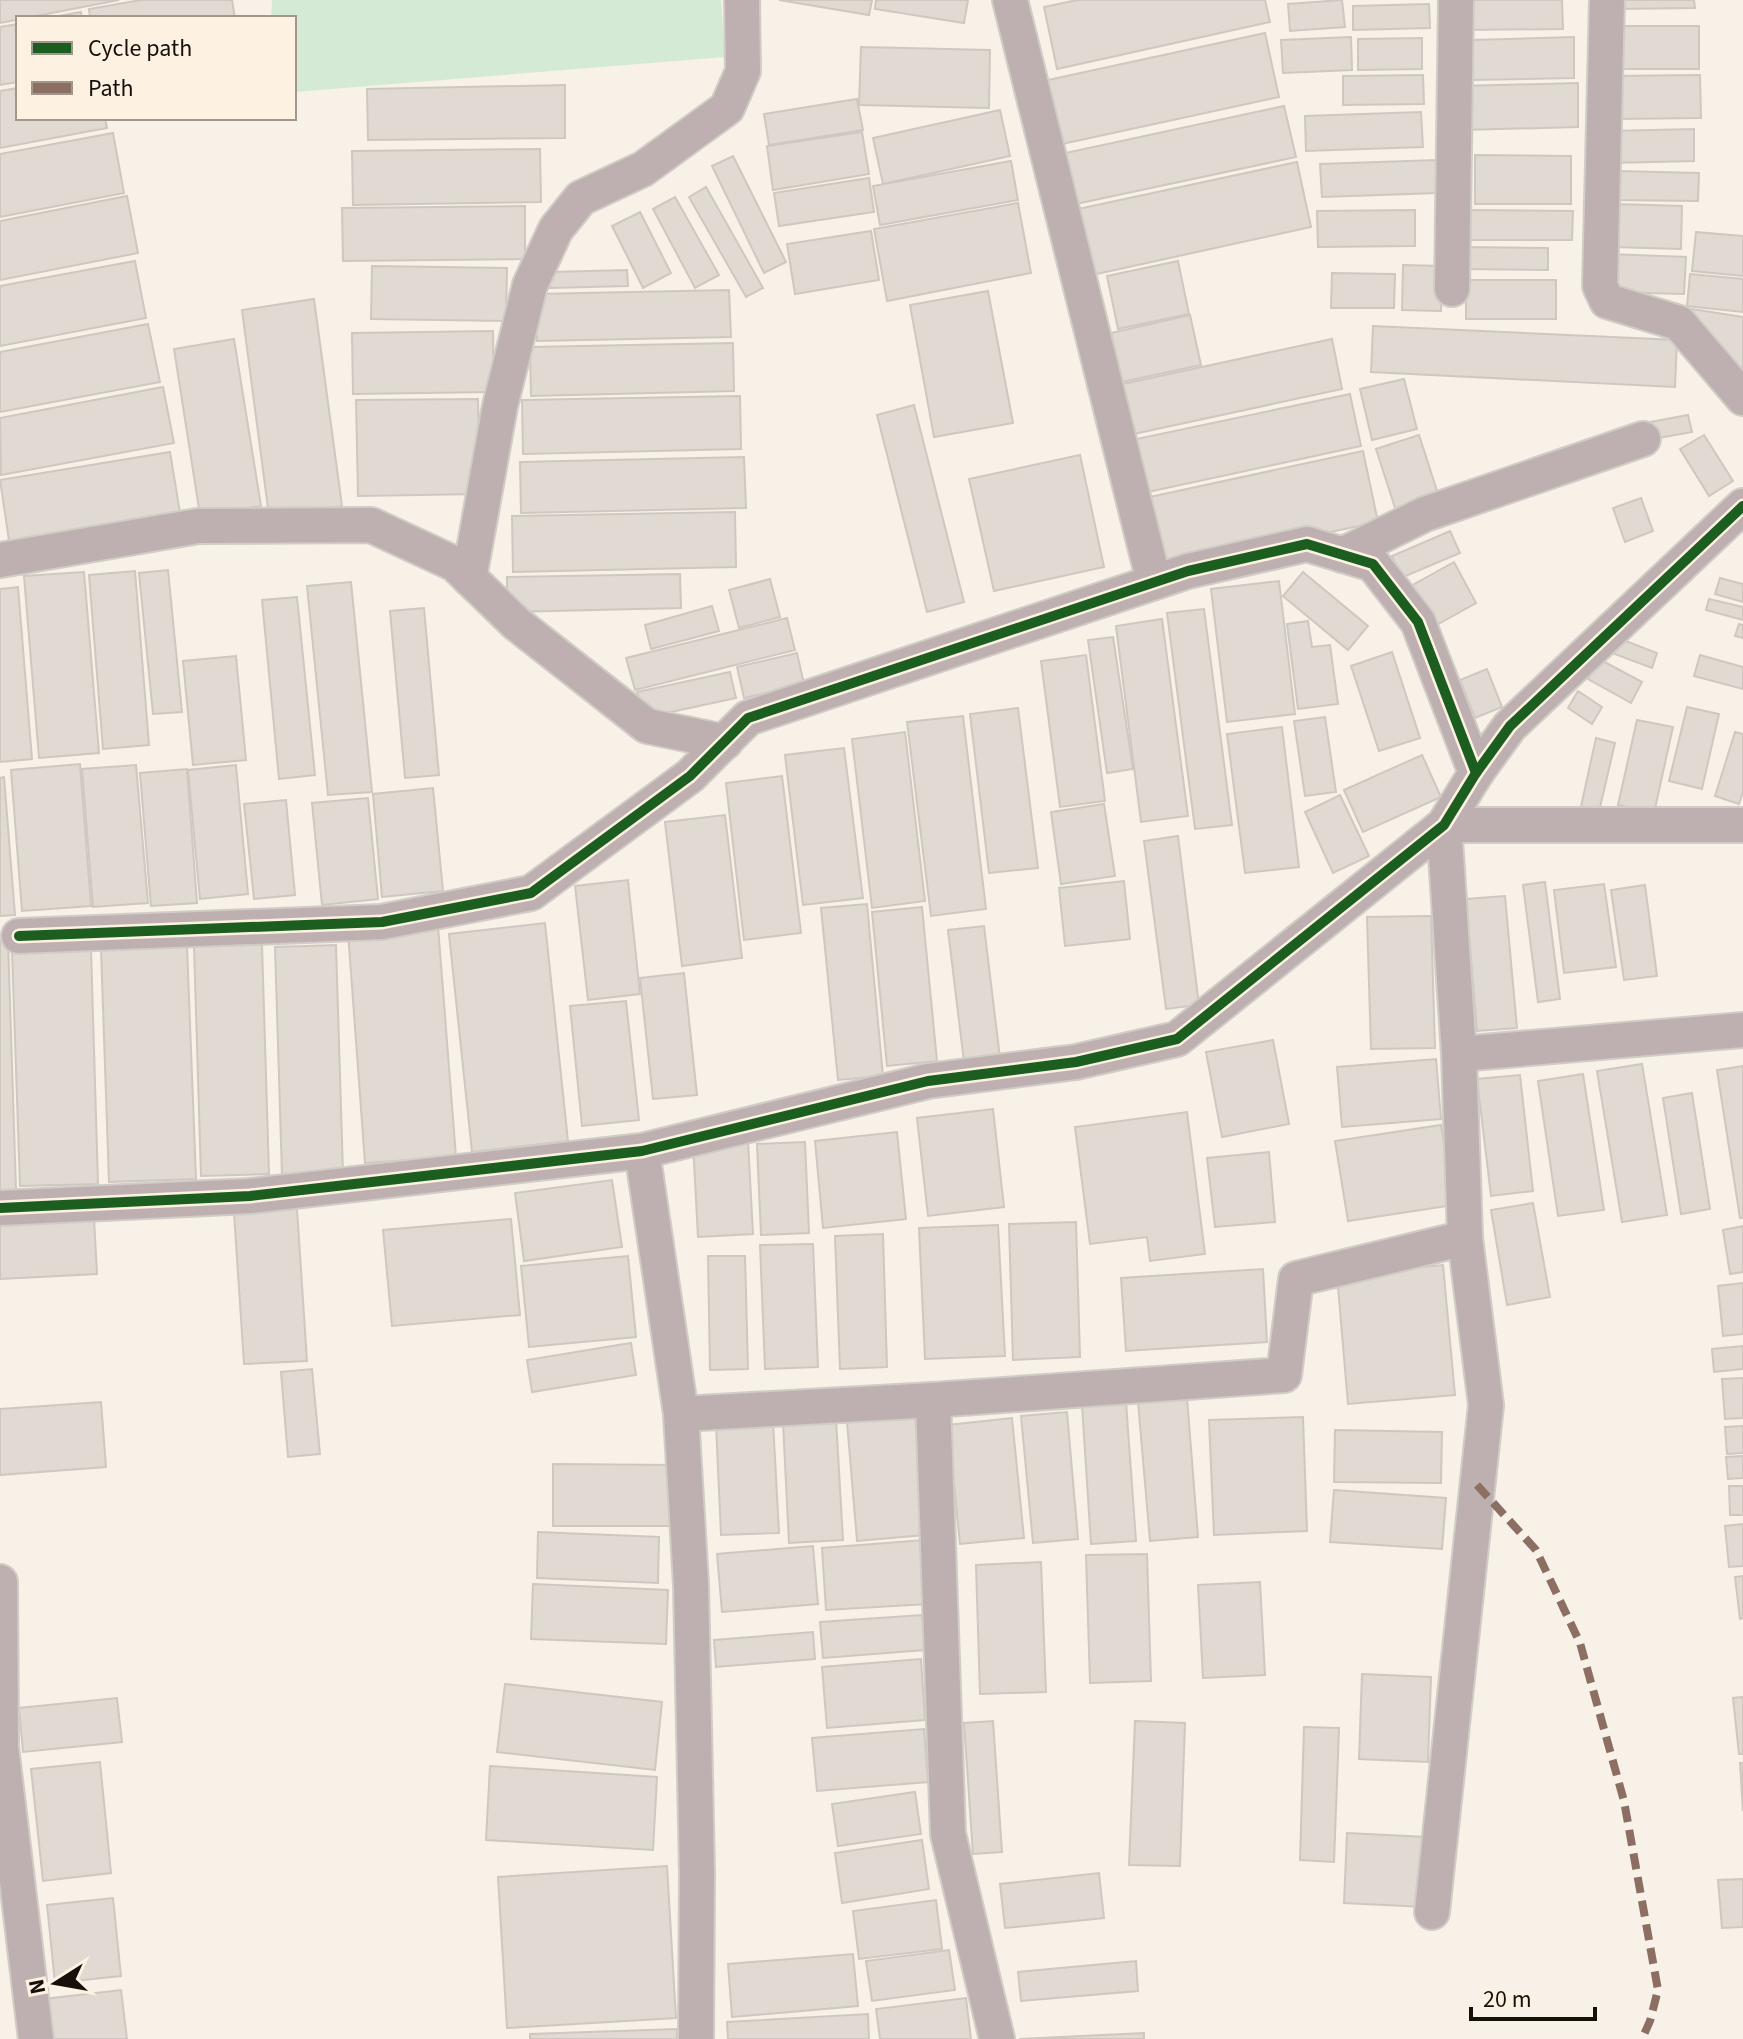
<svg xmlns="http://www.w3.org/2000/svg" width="1743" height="2039" font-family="'Source Sans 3',sans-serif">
<rect width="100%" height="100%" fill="#f7f1e8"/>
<!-- green -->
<polygon fill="#d4ead4" points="272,0 721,0 725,57 294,92 294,18 271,18"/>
<!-- building -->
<g fill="#e0dad2" stroke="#cec8c0" stroke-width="2">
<polygon points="0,0 119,0 0,23"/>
<polygon points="141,0 232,0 235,18 90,18 89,9"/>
<polygon points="779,0 872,0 869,15"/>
<polygon points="876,0 968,0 964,23 875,9"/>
<polygon points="1077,0 1265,0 1270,22 1057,69 1044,7"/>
<polygon points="1342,0 1345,27 1290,31 1288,4"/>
<polygon points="1464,0 1562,0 1563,29 1464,30"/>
<polygon points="1616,0 1694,0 1695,8 1616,9"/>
<polygon points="1429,4 1430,28 1353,30 1353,6"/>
<polygon points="81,12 82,18 48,18"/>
<polygon points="18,24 18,82 0,85 0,27"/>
<rect x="1616" y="26" width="83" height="43"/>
<polygon points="1265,33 1279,97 1062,144 1048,80"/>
<polygon points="1351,37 1352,70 1283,73 1281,40"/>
<polygon points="1574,37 1574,78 1471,80 1470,40"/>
<polygon points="1422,38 1422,69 1358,70 1358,39"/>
<polygon points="861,47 990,50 989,108 859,105"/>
<polygon points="1423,75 1424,104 1343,105 1343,76"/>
<polygon points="1700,75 1701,118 1613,119 1613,76"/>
<polygon points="1578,83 1578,127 1462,130 1461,86"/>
<polygon points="565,85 565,138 368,140 367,89"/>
<polygon points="18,88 18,118 105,118 107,128 0,148 0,91"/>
<polygon points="857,99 863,130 769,145 764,114"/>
<polygon points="1284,106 1296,157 1071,205 1061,154"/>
<polygon points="1000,110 1010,156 883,184 873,138"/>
<polygon points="1421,112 1423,147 1306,151 1305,116"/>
<polygon points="1694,129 1694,161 1613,163 1612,131"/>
<polygon points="862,132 869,174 773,190 767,146"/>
<polygon points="113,133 124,193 0,217 0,154"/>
<polygon points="540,149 541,202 353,205 352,151"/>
<polygon points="1475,155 1571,156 1571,204 1475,204"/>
<polygon points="733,156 786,262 764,273 712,166"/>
<polygon points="1437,160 1438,193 1322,197 1320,164"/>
<polygon points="1011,161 1018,200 880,225 873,186"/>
<polygon points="1297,162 1311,227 1092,275 1078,209"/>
<polygon points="1616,171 1699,173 1698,201 1615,200"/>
<polygon points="869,178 874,212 779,226 774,193"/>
<polygon points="706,187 763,288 746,297 689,197"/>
<polygon points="127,196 138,253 0,280 0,221"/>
<polygon points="675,197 719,275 695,288 653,209"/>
<polygon points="1018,203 1031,273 887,301 874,229"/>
<polygon points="1614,204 1682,206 1681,249 1613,247"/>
<polygon points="525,206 525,259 343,261 342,208"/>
<polygon points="1415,210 1415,246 1318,247 1317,211"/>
<polygon points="1463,210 1573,211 1572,240 1463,240"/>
<polygon points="640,212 671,273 643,288 612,226"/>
<polygon points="871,231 879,280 795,294 787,244"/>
<polygon points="1696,232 1743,236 1743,276 1692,271"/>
<polygon points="1462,247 1548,248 1548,270 1462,269"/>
<polygon points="1609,254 1686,257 1684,294 1607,292"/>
<polygon points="135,261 146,318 0,346 0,286"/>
<polygon points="1178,261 1189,314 1118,329 1107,276"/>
<polygon points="1403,265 1442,266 1441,311 1402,310"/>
<polygon points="372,266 507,268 506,321 371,319"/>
<polygon points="627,270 628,286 550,288 550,272"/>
<polygon points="1332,273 1395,274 1394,308 1331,308"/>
<polygon points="1690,274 1743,279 1743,312 1687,306"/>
<rect x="1466" y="280" width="90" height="39"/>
<polygon points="729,290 731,337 537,341 535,294"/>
<polygon points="988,291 1013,423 934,437 910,305"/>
<polygon points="314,299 342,506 269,516 242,310"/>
<polygon points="1692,309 1743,317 1743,374 1691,312"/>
<polygon points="1190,315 1201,365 1122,382 1111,333"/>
<polygon points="148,324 160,382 0,412 0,352"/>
<polygon points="1373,326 1677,340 1675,387 1371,372"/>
<polygon points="493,331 494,392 353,394 352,333"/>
<polygon points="234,339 261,506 200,515 174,349"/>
<polygon points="1332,339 1342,389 1129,435 1118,385"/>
<polygon points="733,343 734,391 531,396 530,347"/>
<polygon points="1404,379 1417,429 1372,440 1360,389"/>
<polygon points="163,387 174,443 1,475 0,418"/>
<polygon points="1350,394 1361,446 1143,493 1132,440"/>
<polygon points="740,396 741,449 523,454 522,400"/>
<polygon points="478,399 480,494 358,496 356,400"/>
<polygon points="914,405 964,602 927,612 877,415"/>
<polygon points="1688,415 1692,432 1653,439 1650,422"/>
<polygon points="1419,435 1441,503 1398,517 1376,449"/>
<polygon points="1704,435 1733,481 1709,496 1680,449"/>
<polygon points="1363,451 1378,522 1160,568 1145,498"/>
<polygon points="170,452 182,525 11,554 0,480"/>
<polygon points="1080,455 1104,567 994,591 969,479"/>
<polygon points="744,457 746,508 521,513 520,462"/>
<polygon points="1641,498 1653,531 1625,542 1613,508"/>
<polygon points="735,512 736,567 513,572 512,516"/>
<polygon points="1450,531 1460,553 1401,578 1392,556"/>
<polygon points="1454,562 1476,603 1433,627 1411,586"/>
<polygon points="168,570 182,712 153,714 139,573"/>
<polygon points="135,571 149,745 103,749 89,575"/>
<polygon points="84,572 99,753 39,758 24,576"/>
<polygon points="1303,572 1368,626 1348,650 1283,596"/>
<polygon points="680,574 681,608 507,612 507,577"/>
<polygon points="1720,578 1743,584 1743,602 1715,594"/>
<polygon points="770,579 780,617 739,628 729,590"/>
<polygon points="1279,581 1295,714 1227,722 1211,589"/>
<polygon points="351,582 372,792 328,795 307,586"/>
<polygon points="18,587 32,759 0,762 0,589"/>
<polygon points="297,597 315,775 279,779 262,600"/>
<polygon points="1709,599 1743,607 1743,620 1706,610"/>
<polygon points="712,606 719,631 651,649 645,625"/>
<polygon points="424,608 439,775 405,778 390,611"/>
<polygon points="1204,609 1232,825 1195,829 1167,613"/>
<polygon points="787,618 795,650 635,690 626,658"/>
<polygon points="1162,619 1188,816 1141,822 1116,626"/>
<polygon points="1308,621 1312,647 1330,645 1338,704 1298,709 1287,624"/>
<polygon points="1739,624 1743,625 1743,638 1735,636"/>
<polygon points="1113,637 1133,769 1107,773 1088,640"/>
<polygon points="1618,638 1657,653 1652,668 1612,653"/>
<polygon points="1392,652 1420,738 1379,751 1351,666"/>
<polygon points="797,653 804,684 744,698 737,667"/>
<polygon points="1086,655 1105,801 1060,807 1041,661"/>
<polygon points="1700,655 1743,667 1743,689 1694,676"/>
<polygon points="236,656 246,760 193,765 183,661"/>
<polygon points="1599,659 1642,682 1631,703 1588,679"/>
<polygon points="1487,669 1502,707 1475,718 1460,680"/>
<polygon points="730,672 736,698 643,718 637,692"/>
<polygon points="1578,691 1602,707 1592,724 1568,708"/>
<polygon points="1687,707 1719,714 1702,789 1669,781"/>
<polygon points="1018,708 1038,868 989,873 970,714"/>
<polygon points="963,716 986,909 931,916 907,722"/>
<polygon points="1325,717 1336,792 1305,796 1294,721"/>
<polygon points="1637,720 1673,727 1654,813 1618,805"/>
<polygon points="1282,727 1299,867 1245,873 1227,734"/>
<polygon points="905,732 925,901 872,908 852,739"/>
<polygon points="1735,732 1743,734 1743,792 1739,804 1715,796"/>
<polygon points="1596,738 1615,743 1598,816 1580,811"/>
<polygon points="844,748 863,898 803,905 785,755"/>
<polygon points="1422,755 1441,797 1363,832 1344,790"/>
<polygon points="80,764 91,906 22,911 11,770"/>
<polygon points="136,765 148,903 93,907 82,769"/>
<polygon points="236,765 248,894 200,899 188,770"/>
<polygon points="187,769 197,903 151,906 140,773"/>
<polygon points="782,776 801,933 744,940 726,783"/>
<polygon points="4,777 15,915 0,916 0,778"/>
<polygon points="433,788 443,891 382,897 373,794"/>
<polygon points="1340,795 1369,856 1333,873 1305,812"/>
<polygon points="368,798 378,899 322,905 312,803"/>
<polygon points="286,800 295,895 254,899 244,804"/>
<polygon points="1104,804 1115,876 1061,884 1051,812"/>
<polygon points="725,815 742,958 682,966 665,822"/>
<polygon points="1178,836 1199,1005 1166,1009 1144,841"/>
<polygon points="628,880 640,994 588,1000 575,886"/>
<polygon points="1124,881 1130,939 1065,946 1059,888"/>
<polygon points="1545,882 1560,999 1538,1002 1523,885"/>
<polygon points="1604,884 1616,967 1564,973 1554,890"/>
<polygon points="1645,885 1657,976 1624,980 1611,890"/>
<polygon points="1505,896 1517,1028 1477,1031 1466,899"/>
<polygon points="867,904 883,1076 838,1080 821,908"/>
<polygon points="922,907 937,1061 887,1066 872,912"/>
<polygon points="1431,916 1435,1048 1371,1049 1367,917"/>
<polygon points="545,923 568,1141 472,1152 449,934"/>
<polygon points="438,926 456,1157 365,1163 348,932"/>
<polygon points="984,926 1000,1058 964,1062 948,930"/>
<polygon points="8,939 16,1190 0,1191 0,940"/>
<polygon points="262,945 269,1174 201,1176 194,946"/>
<polygon points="336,945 343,1173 282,1175 275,947"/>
<polygon points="187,946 196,1179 109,1182 101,949"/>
<polygon points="91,949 98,1184 20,1186 12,951"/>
<polygon points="684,973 697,1095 653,1099 640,978"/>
<polygon points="626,1001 639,1120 582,1126 570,1006"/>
<polygon points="1273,1040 1289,1124 1222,1137 1206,1052"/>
<polygon points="1436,1059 1441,1119 1342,1127 1337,1067"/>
<polygon points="1642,1064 1667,1215 1622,1222 1597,1071"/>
<polygon points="1743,1066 1743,1218 1740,1218 1717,1070"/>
<polygon points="1583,1074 1604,1210 1558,1216 1538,1081"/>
<polygon points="1520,1075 1533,1191 1491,1196 1477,1079"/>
<polygon points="1692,1093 1710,1209 1681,1214 1663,1098"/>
<polygon points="993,1109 1004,1207 928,1216 917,1118"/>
<polygon points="1187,1112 1205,1254 1150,1261 1147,1237 1090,1244 1075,1127"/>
<polygon points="1441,1125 1454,1205 1348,1221 1335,1141"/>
<polygon points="897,1132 906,1219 823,1228 815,1141"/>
<polygon points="748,1141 753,1234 698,1237 693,1143"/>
<polygon points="805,1142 809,1233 761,1235 757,1144"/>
<polygon points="1269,1152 1275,1222 1215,1227 1207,1158"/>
<polygon points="612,1180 622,1247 524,1261 515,1193"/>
<polygon points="1533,1203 1550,1297 1507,1305 1491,1210"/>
<polygon points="297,1209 307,1361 244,1364 234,1213"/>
<polygon points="94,1218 97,1274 0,1279 0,1224"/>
<polygon points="511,1219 520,1315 392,1326 383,1230"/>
<polygon points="1076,1222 1080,1357 1013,1360 1009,1224"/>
<polygon points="998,1225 1005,1356 925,1359 919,1228"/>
<polygon points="1743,1226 1743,1272 1730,1274 1723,1230"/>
<polygon points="883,1234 887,1367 840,1369 835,1236"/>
<polygon points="813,1244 818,1367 765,1369 760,1245"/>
<polygon points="628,1256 636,1337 529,1347 521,1266"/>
<polygon points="708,1256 745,1256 748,1369 710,1370"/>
<polygon points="1443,1265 1455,1395 1348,1404 1337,1275"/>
<polygon points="1263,1269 1267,1342 1126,1351 1121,1278"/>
<polygon points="1743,1283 1743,1334 1723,1336 1718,1286"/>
<polygon points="631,1343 636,1375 532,1392 527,1360"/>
<polygon points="1743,1346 1743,1369 1714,1372 1712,1349"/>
<polygon points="312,1369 320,1454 288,1457 281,1372"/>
<polygon points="1743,1378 1743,1418 1725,1419 1722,1379"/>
<polygon points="1187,1398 1198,1537 1150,1541 1138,1402"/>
<polygon points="101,1402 106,1467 0,1475 0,1409"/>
<polygon points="1126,1402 1136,1541 1091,1544 1082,1405"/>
<polygon points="1067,1412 1078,1539 1033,1543 1021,1416"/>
<polygon points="915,1416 925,1535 857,1541 847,1422"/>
<polygon points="1303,1417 1307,1531 1214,1535 1209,1420"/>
<polygon points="1012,1418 1024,1538 960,1544 948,1425"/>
<polygon points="836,1419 843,1540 789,1543 783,1422"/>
<polygon points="773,1421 779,1533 721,1535 716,1424"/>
<polygon points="1743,1426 1743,1453 1727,1454 1725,1427"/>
<polygon points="1335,1430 1442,1432 1441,1483 1334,1482"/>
<polygon points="1743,1456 1743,1478 1728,1479 1726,1457"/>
<polygon points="553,1464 673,1465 673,1526 553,1526"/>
<polygon points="1729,1486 1743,1486 1743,1515 1730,1515"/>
<polygon points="1334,1490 1446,1498 1442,1549 1330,1542"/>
<polygon points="1743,1524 1743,1566 1729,1567 1725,1526"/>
<polygon points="538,1532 659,1537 658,1583 537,1578"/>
<polygon points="924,1540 928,1604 826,1610 822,1548"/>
<polygon points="813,1546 818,1604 722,1612 717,1554"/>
<polygon points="1147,1554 1151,1681 1090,1683 1086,1555"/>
<polygon points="1041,1562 1046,1692 980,1694 976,1565"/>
<polygon points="1743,1576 1743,1618 1740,1619 1735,1577"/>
<polygon points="1260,1582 1265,1675 1203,1678 1198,1585"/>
<polygon points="533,1584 668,1590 666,1644 531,1639"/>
<polygon points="922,1615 925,1650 823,1658 820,1622"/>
<polygon points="813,1632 815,1659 716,1667 714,1640"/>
<polygon points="921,1659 925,1720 827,1728 822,1667"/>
<polygon points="1362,1674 1431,1677 1428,1762 1359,1759"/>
<polygon points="505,1684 662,1702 655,1770 497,1752"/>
<polygon points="1743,1697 1743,1754 1739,1754 1733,1698"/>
<polygon points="117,1698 122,1742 23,1752 19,1708"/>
<polygon points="993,1721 1002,1852 973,1854 964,1723"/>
<polygon points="1135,1721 1185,1723 1180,1866 1129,1865"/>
<polygon points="1304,1727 1339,1728 1334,1862 1300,1860"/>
<polygon points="924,1729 928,1782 817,1791 812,1738"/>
<polygon points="100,1762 111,1873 43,1881 31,1769"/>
<polygon points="1740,1763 1743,1763 1743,1811"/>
<polygon points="490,1766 657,1777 653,1850 486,1840"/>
<polygon points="915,1792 921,1834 838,1846 832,1804"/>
<polygon points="1347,1833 1427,1837 1424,1907 1344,1903"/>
<polygon points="922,1840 929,1889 842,1903 835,1853"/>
<polygon points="667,1866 676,2018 507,2028 498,1877"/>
<polygon points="1099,1873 1104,1918 1005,1928 1000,1884"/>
<polygon points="1743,1879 1743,1927 1722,1928 1718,1880"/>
<polygon points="113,1898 121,1976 55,1983 47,1905"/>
<polygon points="936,1900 942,1949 859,1959 853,1911"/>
<polygon points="949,1950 955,1990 872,2001 866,1961"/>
<polygon points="853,1954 858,2006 732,2017 728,1964"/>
<polygon points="1136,1961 1138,1991 1021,2001 1018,1972"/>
<polygon points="121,1990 127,2039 49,2039 44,1999"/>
<polygon points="966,1998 971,2039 880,2039 876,2009"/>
<polygon points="868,2014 869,2039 728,2039 727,2022"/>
<polygon points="677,2029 677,2039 530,2039 530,2034"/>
<polygon points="1144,2033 1144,2039 1019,2039"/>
</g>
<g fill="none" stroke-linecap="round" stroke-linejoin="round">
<defs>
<g id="street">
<polyline points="1010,0 1154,582"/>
<polyline points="1607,0 1600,286 1607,301 1679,323 1743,398"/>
<polyline points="1452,289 1456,0"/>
<polyline points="1342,555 1425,514 1643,439"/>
<polyline points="0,560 198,526 371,525 455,564 517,624 647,726 725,742"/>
<polyline points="469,578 500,406 530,285 556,229 581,198 643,169 727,108 743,71 742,0"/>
<polyline points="1444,825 1743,825"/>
<polyline points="19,936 382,922 531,893 690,776 748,718 1188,571 1307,544 1373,564 1418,622 1476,773"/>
<polyline points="1459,1054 1743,1030"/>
<polyline points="642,1151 681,1414 691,1585 697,1872 696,2039"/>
<polyline points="0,1208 250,1196 642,1151 928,1081 1076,1062 1177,1039 1444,825 1476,773 1510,726 1743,506"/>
<polyline points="933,1400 948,1834 997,2039"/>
<polyline points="681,1414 933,1400 1284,1375 1296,1279 1465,1238"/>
<polyline points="0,1582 1,1747 36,2039"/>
<polyline points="1432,1912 1486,1405 1465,1238 1459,1054 1444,825"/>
</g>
</defs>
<!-- street casing -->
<use href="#street" stroke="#d1ccc6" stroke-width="38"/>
<!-- street -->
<use href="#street" stroke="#beb0b1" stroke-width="34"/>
<!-- quiet -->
<polyline stroke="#8d6e63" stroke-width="8" stroke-dasharray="16 8" stroke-linecap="butt" points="1477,1485 1536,1550 1580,1643 1624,1801 1658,1990 1650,2021 1642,2039"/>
<defs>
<g id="cycleway">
<polyline points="19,936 382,922 531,893 690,776 748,718 1188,571 1307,544 1373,564 1418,622 1476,773"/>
<polyline points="0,1208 250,1196 642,1151 928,1081 1076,1062 1177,1039 1444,825 1476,773 1510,726 1743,506"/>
</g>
</defs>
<!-- cycleway casing -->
<use href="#cycleway" stroke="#fdf2e2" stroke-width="15"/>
<!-- cycleway -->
<use href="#cycleway" stroke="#1b5e20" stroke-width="10"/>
</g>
<!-- legend -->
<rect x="16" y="16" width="280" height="104" fill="#fdf2e2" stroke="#a0988c" stroke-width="2"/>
<rect x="32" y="42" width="40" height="12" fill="#1b5e20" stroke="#a0988c" stroke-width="2"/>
<text x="88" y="56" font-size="24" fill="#15100a">Cycle path</text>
<rect x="32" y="82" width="40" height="12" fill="#8d6e63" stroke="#a0988c" stroke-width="2"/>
<text x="88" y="96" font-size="24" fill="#15100a">Path</text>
<!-- north arrow -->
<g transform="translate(56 1983) rotate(259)" stroke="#fdf2e2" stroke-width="6" paint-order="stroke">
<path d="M0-6L14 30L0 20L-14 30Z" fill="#15100a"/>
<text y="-12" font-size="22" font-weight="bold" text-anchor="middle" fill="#15100a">N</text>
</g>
<!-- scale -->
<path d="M1471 2007v12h124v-12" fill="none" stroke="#15100a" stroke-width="4"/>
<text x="1483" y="2007" font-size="24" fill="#15100a" stroke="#fdf2e2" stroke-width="6" paint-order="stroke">20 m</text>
</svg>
